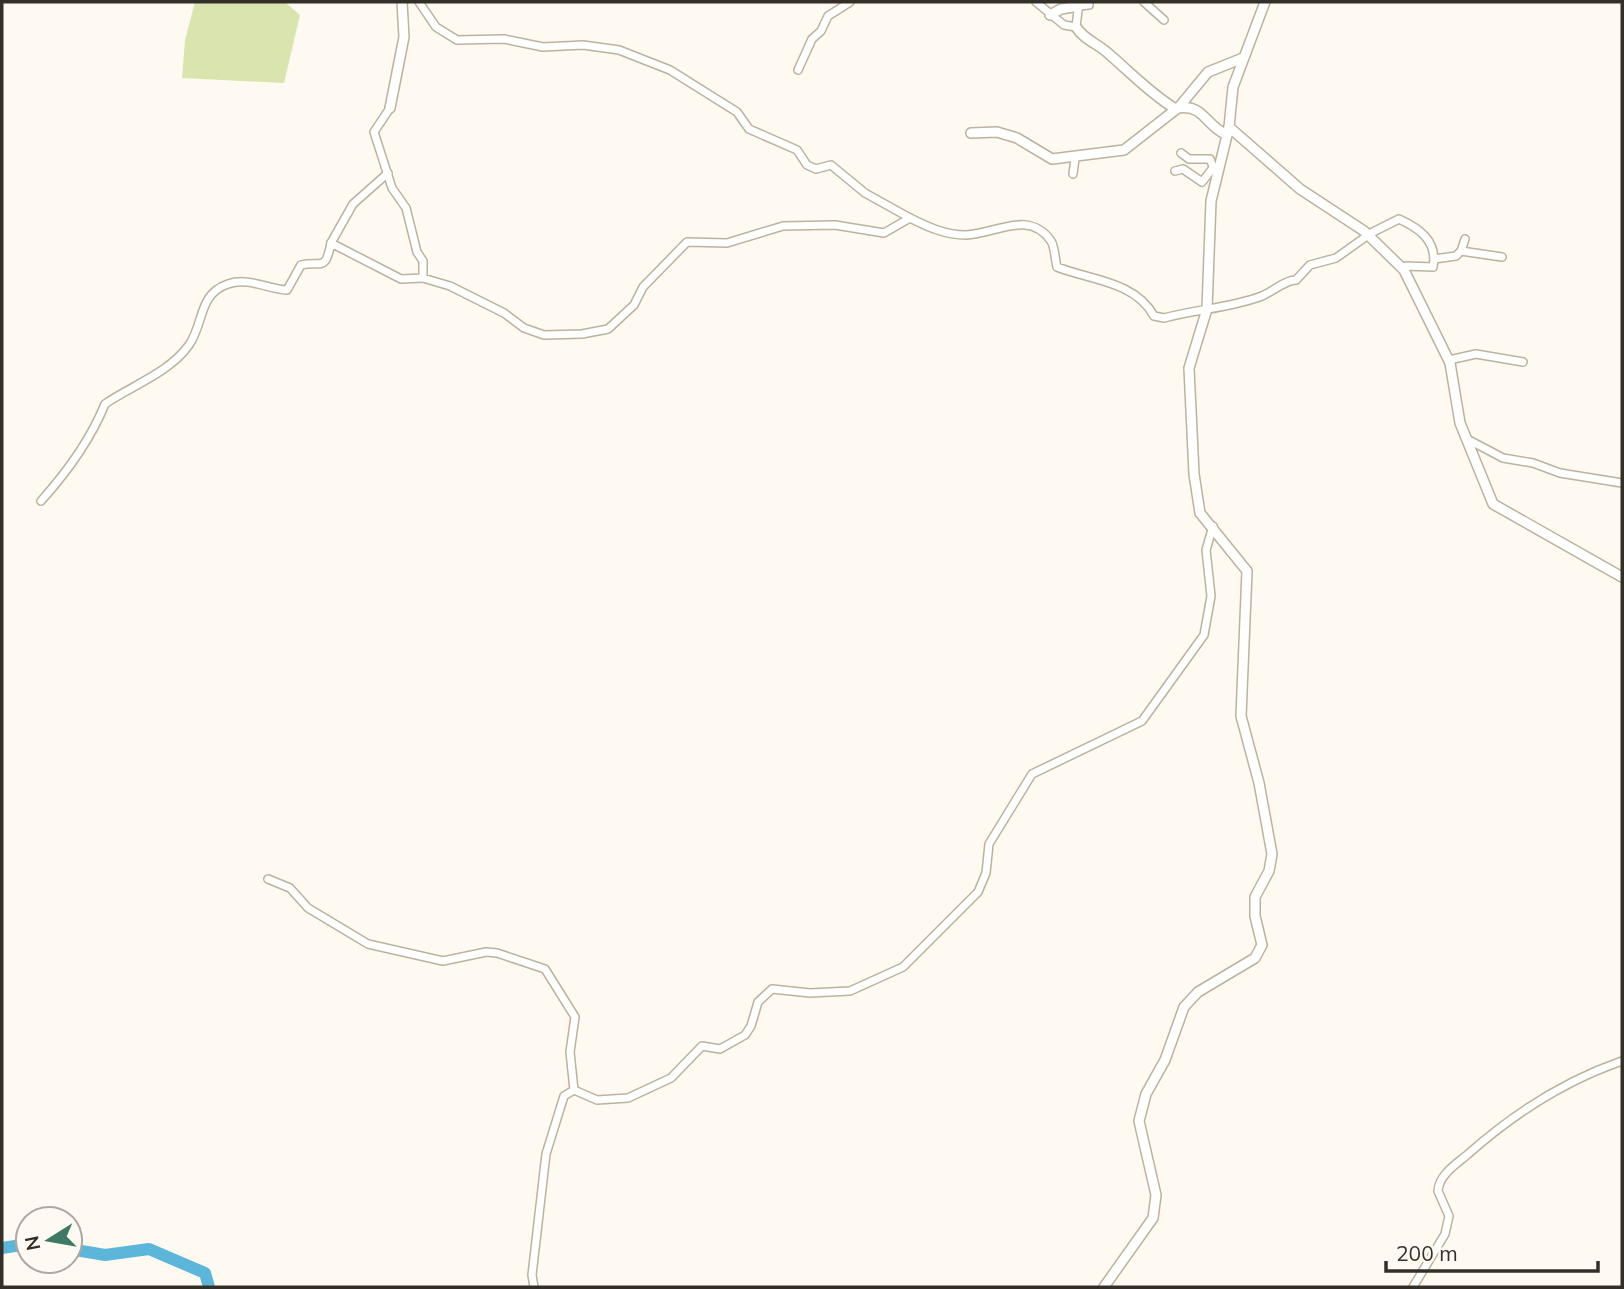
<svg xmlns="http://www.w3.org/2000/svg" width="1624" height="1289" font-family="Mulish,sans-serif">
<rect width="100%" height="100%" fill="#fefaf2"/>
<!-- green -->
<polygon fill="#dae4ae" points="195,2 285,2 300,15 284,83 182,78 185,40"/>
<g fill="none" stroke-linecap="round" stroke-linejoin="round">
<!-- river -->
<g stroke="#5cb6d9" stroke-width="12">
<polyline points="2,1248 28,1244"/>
<polyline points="70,1249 105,1255 149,1249 205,1273 209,1287"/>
</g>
<defs>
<g id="minor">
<polyline points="419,2 436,27 457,40 504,39 543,47 583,45 619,50 670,70 737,112 749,129 797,150 807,165 816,169 831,165 865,193 910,218"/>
<polyline points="1036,2 1064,25 1076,27 1079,2"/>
<polyline points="1144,2 1164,20"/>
<polyline points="1079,6 1089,5 1089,2"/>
<polyline points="798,70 812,39 821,31 828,16 850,2"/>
<path d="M390,108L374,132L392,188L406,208L417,252L423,261V278L450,286L504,313L524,328L544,335L582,334L608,329L634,305L643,287L687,242L727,243L783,226L835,225L884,233L910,218C928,227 945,235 966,235C995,234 1029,209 1051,241C1055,247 1055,260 1057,267C1090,280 1135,281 1154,316L1164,318C1197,309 1231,308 1262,296C1273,291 1286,280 1296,280L1310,265L1336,258L1371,233L1399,219C1419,228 1438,241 1433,267L1406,266L1404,270"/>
<polyline points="1181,153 1189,159 1210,159 1214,169"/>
<polyline points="1175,171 1183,169 1202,182 1213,168"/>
<polyline points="1073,174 1075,158"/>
<polyline points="331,243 353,204 388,173"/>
<polyline points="1461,251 1465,239"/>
<polyline points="1434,259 1456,256 1461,251 1502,257"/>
<polyline points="1449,360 1476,354 1523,362"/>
<polyline points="1467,439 1503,458 1533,463 1560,473 1622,483"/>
<path d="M41,501C68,471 90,441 105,404C131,386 169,373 189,345C204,324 198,294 228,284C248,277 268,289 287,290L301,265C322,260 325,273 331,243L401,279L423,278"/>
<polyline points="268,879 290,888 308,908 368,944 443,961 486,952 497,953 545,969 575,1017 570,1052 574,1090 564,1096 546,1154 532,1275 534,1287"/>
<polyline points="574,1090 597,1100 628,1098 671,1078 702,1046 720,1049 745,1035 751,1026 758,1002 772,989 810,993 850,991 903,967 978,892 986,873 989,844 1032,774 1142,721 1204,635 1211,596 1206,550 1213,526"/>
<path d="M1413,1287L1445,1234L1449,1216L1438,1191C1439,1175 1455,1165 1467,1155C1513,1114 1564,1081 1622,1061"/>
</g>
<g id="tertiary">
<polyline points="1050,15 1061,9 1079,6"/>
<path d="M1076,27C1084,40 1099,44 1110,55C1132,74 1150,93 1174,108"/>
<polyline points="390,108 404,37 402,2"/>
<path d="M1177,108C1205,104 1204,125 1227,135"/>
<polyline points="1229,127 1300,189 1364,231 1404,270 1450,363 1460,423 1493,504 1622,577"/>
<polyline points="971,133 997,132 1017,138 1052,159 1124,150 1179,107 1208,72 1243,58"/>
<polyline points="1104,1287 1153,1218 1156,1195 1139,1121 1146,1094 1165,1060 1184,1007 1198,992 1255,958 1262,945 1255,916 1255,897 1269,871 1272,854 1259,783 1241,716 1247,571 1200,513 1194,474 1189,368 1207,309 1211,201 1229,127 1233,87 1265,2"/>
</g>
</defs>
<!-- minor casing -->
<use href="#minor" stroke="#bcb29d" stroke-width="10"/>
<!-- tertiary casing -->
<use href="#tertiary" stroke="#bcb29d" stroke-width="12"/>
<!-- minor -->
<use href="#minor" stroke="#fff" stroke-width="7"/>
<!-- tertiary -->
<use href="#tertiary" stroke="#fff" stroke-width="9"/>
</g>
<!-- border -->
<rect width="1624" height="1289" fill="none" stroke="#343028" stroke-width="7"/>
<!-- north arrow -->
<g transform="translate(49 1240) rotate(259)"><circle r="33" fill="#fefaf2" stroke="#ada9a1" stroke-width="2"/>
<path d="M0-5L12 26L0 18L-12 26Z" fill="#3d7964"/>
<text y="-10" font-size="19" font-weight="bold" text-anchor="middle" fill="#343028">N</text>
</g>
<!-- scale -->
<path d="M1386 1261v10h212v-10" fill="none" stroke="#343028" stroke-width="3.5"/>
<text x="1396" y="1261" font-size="21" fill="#343028" stroke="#fefaf2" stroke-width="5" paint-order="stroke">200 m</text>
</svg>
